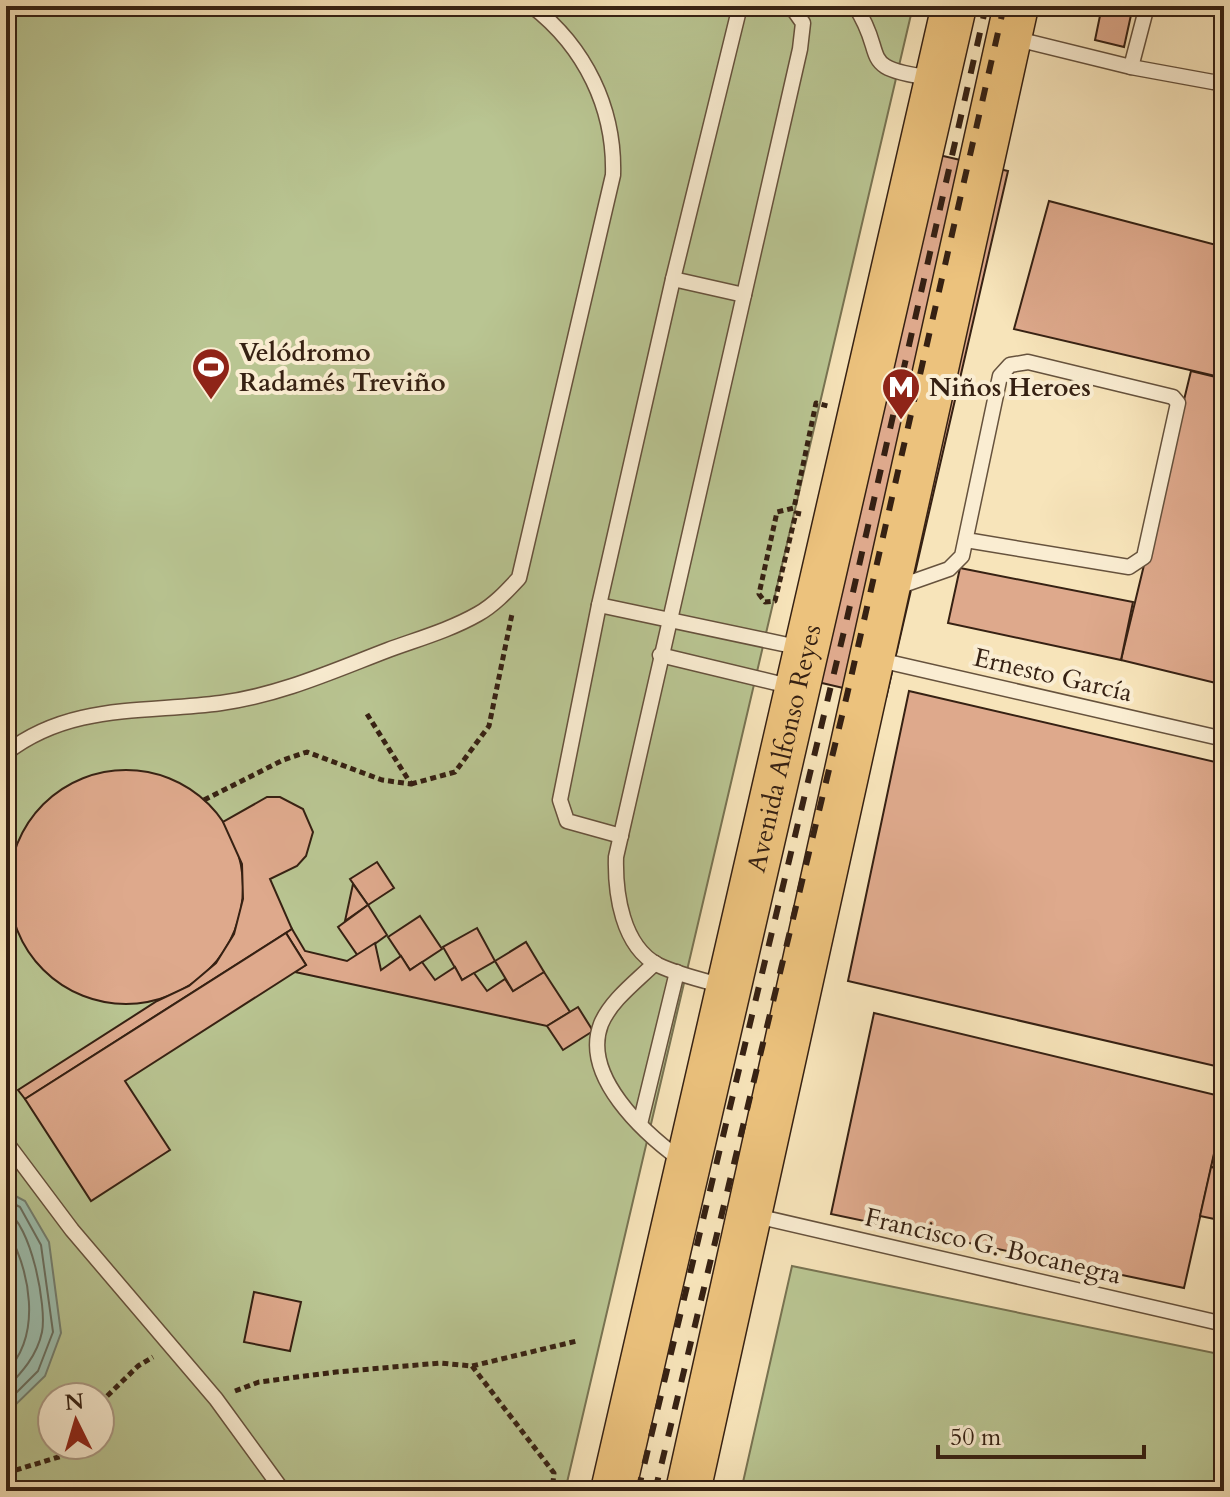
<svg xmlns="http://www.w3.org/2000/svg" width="1230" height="1497" font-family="Cardo,serif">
<rect width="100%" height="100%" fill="#f7e4ba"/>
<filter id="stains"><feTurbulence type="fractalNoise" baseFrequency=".0025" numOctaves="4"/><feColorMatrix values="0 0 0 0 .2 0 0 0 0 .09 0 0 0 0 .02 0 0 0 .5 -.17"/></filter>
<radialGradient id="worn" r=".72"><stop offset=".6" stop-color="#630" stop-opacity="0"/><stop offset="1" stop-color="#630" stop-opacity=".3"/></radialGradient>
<!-- green -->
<g fill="#b9c592" stroke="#787352" stroke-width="2" fill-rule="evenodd">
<path d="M6,6H913L565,1491H6ZM52,1397H100V1445H52Z"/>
<polygon points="792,1266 1224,1355 1224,1491 741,1491"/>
</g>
<!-- water -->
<polygon fill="#9dbfaf" stroke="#748071" stroke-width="2" points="6,1191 25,1201 49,1242 61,1333 45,1376 6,1414"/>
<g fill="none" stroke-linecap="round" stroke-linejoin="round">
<!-- shore -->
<g stroke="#6a7061" stroke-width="2">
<polyline points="6,1200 20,1207 41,1245 53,1332 38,1371 6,1403"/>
<path d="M6,1211C31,1223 47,1307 42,1332C37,1356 22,1372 6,1389"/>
<path d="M6,1228C30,1270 43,1334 6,1372"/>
</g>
</g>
<!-- building -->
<g fill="#dea98c" stroke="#362113" stroke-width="2">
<polygon points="1102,6 1133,6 1124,47 1095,40"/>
<polygon points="913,149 1008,171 886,698 792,676"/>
<polygon points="1049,201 1224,247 1224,378 1014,329"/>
<polygon points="1191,371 1224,379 1224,685 1121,660"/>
<polygon points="960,568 1133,602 1121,660 948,623"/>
<polygon points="909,691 1224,764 1224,1068 848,981"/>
<circle cx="126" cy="887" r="117"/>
<polygon points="267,797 280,797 303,809 313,832 306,856 297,866 270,879 292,929 25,1099 18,1090 157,1001 189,986 216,963 234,934 243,899 242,864 223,822"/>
<polygon points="377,862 394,888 368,905 350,879"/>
<polygon points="353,884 368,905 345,921"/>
<polygon points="368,905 387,935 358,956 338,927"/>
<polygon points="420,916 442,949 410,970 388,937"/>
<polygon points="477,928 495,961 462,980 443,947"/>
<polygon points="292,929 305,951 347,961 375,943 381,970 401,956 410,970 422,962 435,980 455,967 462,980 474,973 487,991 505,979 513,991 544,972 570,1012 547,1026 295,972 306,965 286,933"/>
<polygon points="286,933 306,965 125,1081 170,1150 91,1201 25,1099"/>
<polygon points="526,942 544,972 513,991 495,961"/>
<polygon points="578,1007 593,1031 563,1050 547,1026"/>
<polygon points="874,1013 1224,1097 1224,1111 1184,1288 831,1214"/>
<polygon points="1222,1118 1224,1119 1224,1170 1211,1167"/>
<polygon points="1211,1167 1224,1170 1224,1221 1200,1216"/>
<polygon points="254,1292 301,1302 290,1351 244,1342"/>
</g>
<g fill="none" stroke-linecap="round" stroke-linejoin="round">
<defs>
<g id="lane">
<path d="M855,6C889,57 854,68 933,78"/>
<polyline points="1013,38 1131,67 1213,82 1224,80"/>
<polyline points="1131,67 1147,6"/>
<polyline points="673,279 744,295"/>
<polyline points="895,588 949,569 962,556 1000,376 1010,365 1028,362 1173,397 1178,403 1144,557 1129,567 966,540"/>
<polyline points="599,605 802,648"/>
<polyline points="660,655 793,687"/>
<polyline points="875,659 1224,739"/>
<path d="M6,753C70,703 145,713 221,703C280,695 333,671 388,650C418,639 450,630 478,614C494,605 506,592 519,578L613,175C615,108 585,47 532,6"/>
<polyline points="621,836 567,821 560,800 599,605 673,279 740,6"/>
<path d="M655,963C637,981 611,1000 601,1024C581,1076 644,1133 681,1160"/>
<path d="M724,986C702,980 679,975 658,965C622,946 615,893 616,857L800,49L803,23L791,6"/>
<polyline points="640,1124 677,972"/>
<polyline points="6,1142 72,1230 216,1399 283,1491"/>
<polyline points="752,1215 1224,1324"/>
</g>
<g id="highway">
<path id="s1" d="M613,1491L954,6"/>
<polyline points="688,1491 1016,6"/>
</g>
</defs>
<!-- lane casing -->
<use href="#lane" stroke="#66523d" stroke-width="17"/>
<!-- highway casing -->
<use href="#highway" stroke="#362113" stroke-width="47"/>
<!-- path -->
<g stroke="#362113" stroke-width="5" stroke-dasharray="6 4" stroke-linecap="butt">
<polyline points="801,514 796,513 775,601 765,602 759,594 777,512 794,508 816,403 828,406"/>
<polyline points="411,784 455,772 489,726 512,614"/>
<polyline points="204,800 283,760 307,752 382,780 411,784 367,714"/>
<polyline points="472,1366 554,1473 552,1491"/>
<polyline points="235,1391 259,1382 336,1372 440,1363 472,1366 577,1341"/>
<polyline points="100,1403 138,1366 153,1357"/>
<polyline points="6,1473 62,1456 70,1445"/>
<polyline points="6,1487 8,1491"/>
</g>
<!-- lane -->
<use href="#lane" stroke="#faedd2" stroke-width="14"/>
<!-- highway -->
<use href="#highway" stroke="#ecc27d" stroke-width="44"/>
<!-- rail -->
<g stroke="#362113" stroke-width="6" stroke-dasharray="14 14" stroke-linecap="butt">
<polyline points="638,1491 846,623 986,6"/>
<polyline points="655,1491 847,695 1004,6"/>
</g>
</g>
<!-- icons -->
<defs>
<symbol id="stadium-pin" viewBox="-11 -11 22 30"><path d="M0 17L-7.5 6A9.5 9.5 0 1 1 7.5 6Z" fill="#8f2418" stroke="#faedd2"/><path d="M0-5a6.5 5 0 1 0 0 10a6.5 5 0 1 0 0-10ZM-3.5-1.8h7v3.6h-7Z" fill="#fff"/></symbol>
<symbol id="metro-pin" viewBox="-11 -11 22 30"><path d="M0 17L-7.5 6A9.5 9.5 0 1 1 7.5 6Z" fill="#8f2418" stroke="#faedd2"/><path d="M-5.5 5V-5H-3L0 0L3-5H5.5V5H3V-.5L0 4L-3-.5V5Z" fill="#fff"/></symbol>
</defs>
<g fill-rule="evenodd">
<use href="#stadium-pin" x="189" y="345" width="44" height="60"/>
<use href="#metro-pin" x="879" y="365" width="44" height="60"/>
</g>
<g text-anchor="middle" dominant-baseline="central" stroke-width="8" stroke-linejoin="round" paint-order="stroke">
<!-- poi labels -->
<g font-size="26" font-weight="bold" fill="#362113" stroke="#faedd2" text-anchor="start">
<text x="239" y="352">Velódromo<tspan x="239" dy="30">Radamés Treviño</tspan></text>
<text x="929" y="387">Niños Heroes</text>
</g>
<!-- street labels -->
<g font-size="26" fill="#362113" stroke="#faedd2">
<text transform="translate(1053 675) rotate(13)">Ernesto García</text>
<text stroke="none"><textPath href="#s1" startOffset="762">Avenida Alfonso Reyes</textPath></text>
<text transform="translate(993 1246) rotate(13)">Francisco G. Bocanegra</text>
</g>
</g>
<!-- margin -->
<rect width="1230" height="1497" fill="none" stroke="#f7e4ba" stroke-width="32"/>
<rect x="8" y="8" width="1214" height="1481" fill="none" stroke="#362113" stroke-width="4"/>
<rect x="16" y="16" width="1198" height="1465" fill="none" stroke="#362113" stroke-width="2"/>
<!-- north arrow -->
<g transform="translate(76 1421) rotate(355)"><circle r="38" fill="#faedd2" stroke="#ac9b86" stroke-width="2"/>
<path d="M0-6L14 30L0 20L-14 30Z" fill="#8f2418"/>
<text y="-12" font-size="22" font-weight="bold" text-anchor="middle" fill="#362113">N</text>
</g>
<!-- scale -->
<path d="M938 1445v12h206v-12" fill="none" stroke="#362113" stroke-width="4"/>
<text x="950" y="1445" font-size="24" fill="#362113" stroke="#faedd2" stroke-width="6" paint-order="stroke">50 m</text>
<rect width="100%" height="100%" filter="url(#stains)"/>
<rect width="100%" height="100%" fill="url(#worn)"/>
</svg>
